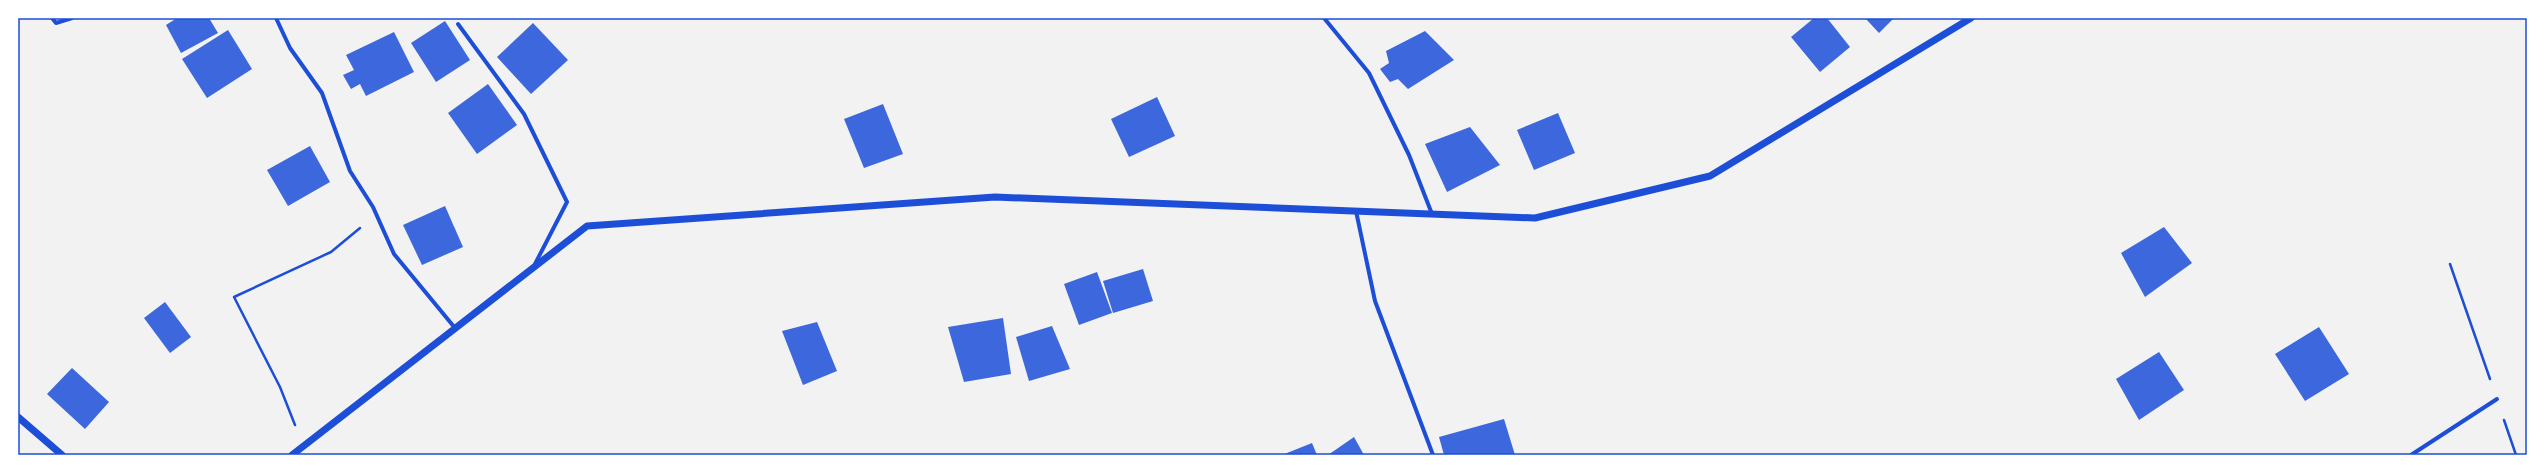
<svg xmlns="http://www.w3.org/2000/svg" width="2545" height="473" font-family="'Nunito Sans',sans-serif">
<rect width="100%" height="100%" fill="#f2f2f2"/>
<!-- building -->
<g fill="#3d67dc">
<polygon points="177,18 209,18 218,33 181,53 166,25"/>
<polygon points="1814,18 1827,18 1850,47 1820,72 1791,37"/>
<polygon points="1865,18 1894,18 1879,33"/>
<polygon points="445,21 470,60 436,82 411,43"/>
<polygon points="533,23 568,60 531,94 497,57"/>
<polygon points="228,30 252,69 207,98 182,59"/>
<polygon points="1425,31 1454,60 1408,89 1398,79 1390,82 1380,69 1389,63 1386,51"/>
<polygon points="394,32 414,72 366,96 360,84 351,89 343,75 354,70 346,55"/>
<polygon points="488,84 517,125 477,154 448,113"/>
<polygon points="1157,97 1175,136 1129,157 1111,119"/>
<polygon points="883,104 903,154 864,168 844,119"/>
<polygon points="1558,113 1575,153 1534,170 1517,130"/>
<polygon points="1470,127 1500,165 1447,192 1425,144"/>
<polygon points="310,146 330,182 288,206 267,170"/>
<polygon points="445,206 463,247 422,265 403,225"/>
<polygon points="2164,227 2192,263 2145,297 2121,253"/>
<polygon points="1143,269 1153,301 1113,313 1103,281"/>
<polygon points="1097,272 1112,313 1079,325 1064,284"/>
<polygon points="165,302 191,337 170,353 144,318"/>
<polygon points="1003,318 1011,374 964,382 948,327"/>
<polygon points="817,322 837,371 803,385 782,331"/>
<polygon points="1052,326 1070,369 1029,381 1016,337"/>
<polygon points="2319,327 2349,374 2305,401 2275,354"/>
<polygon points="2159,352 2184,390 2139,420 2116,379"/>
<polygon points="72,368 109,402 85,429 47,394"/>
<polygon points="1504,419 1515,455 1444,455 1439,437"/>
<polygon points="1354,437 1364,455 1328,455"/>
<polygon points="1312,443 1317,455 1282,455"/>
</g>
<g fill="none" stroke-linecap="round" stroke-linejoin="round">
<!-- path -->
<g stroke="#1d4ed8" stroke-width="2.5">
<polyline points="2450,264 2490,379"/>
<polyline points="2504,420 2516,455"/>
<polyline points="295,425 280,387 234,297 331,252 360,228"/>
</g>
<!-- minor -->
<g stroke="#1d4ed8" stroke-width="4">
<polyline points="52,18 56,23 72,18"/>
<polyline points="276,18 290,48 322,93 350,171 373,207 394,254 455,328"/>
<polyline points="1324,18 1369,73 1409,155 1432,214"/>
<polyline points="458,24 524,114 567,202 535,264"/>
<polyline points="1356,211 1375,301 1433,455"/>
<polyline points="2411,455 2497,399"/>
</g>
<!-- tertiary -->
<g stroke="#1d4ed8" stroke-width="7">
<polyline points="18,417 62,455"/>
<polyline points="292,455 587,226 995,197 1535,218 1710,176 1971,18"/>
</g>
</g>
<!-- border -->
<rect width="2545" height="473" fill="none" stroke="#ffffff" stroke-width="38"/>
<rect x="19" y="19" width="2507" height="435" fill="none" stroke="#1d4ed8" stroke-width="1.5"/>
</svg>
